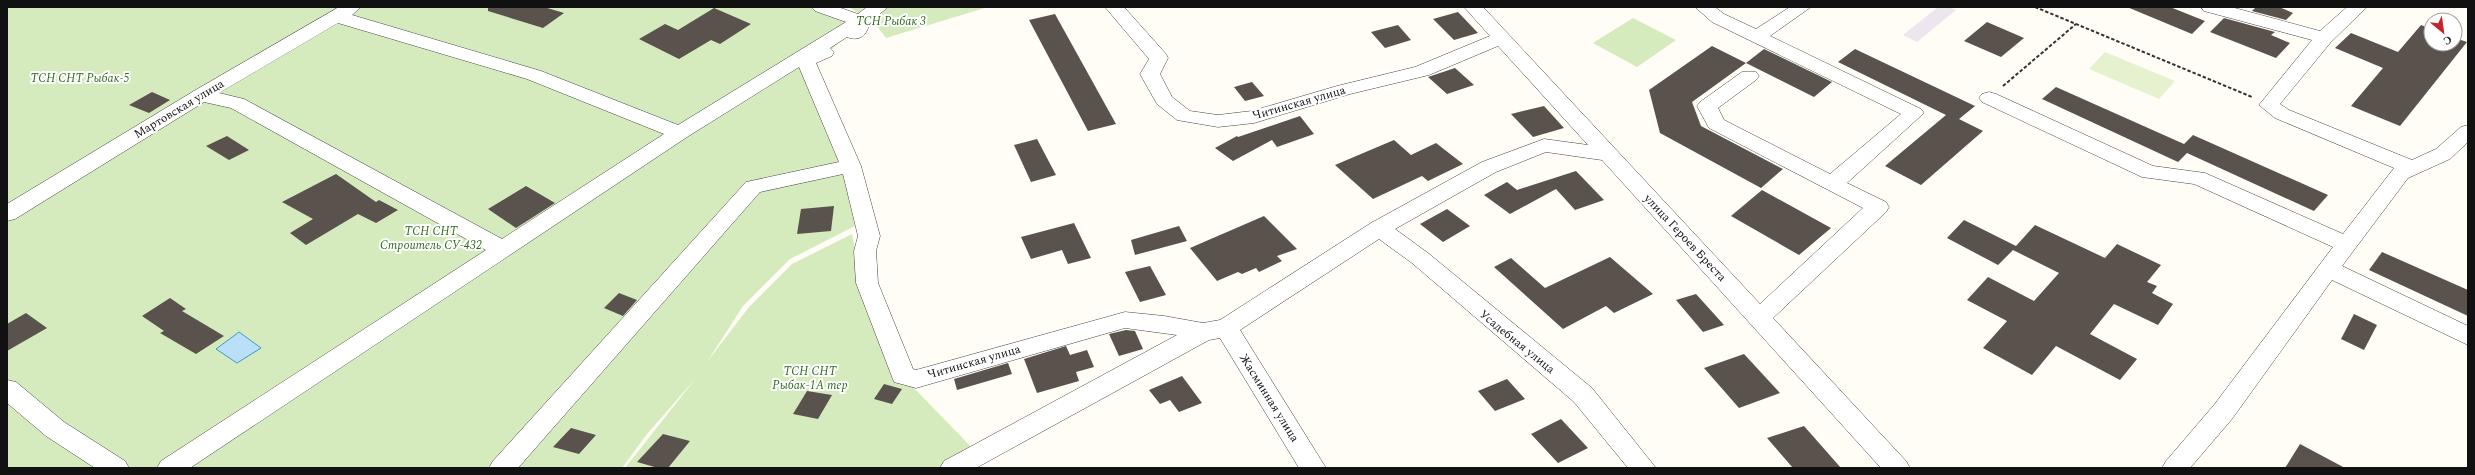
<svg xmlns="http://www.w3.org/2000/svg" width="2475" height="475" font-family="Spectral,serif">
<rect width="100%" height="100%" fill="#fffdf5"/>
<!-- industrial -->
<polygon fill="#eee6ef" points="1938,7 1949,7 1956,10 1917,42 1903,35"/>
<!-- green -->
<g fill="#d5ebbd">
<polygon points="7,7 337,7 7,207"/>
<polygon points="346,7 838,7 853,30 817,63 855,226 790,259 743,306 707,362 749,307 792,264 852,234 856,254 913,387 981,457 962,468 625,468 696,378 647,434 622,468 7,468 7,215"/>
<polygon points="849,7 988,7 886,38 877,26"/>
<polygon points="1633,18 1676,40 1637,67 1593,43"/>
</g>
<!-- pitch -->
<polygon fill="#e6f2cf" points="2105,52 2175,81 2159,99 2089,69"/>
<!-- water -->
<polygon fill="#b9e0f7" stroke="#3f96cf" points="239,332 261,348 237,363 216,349"/>
<!-- building -->
<g fill="#5a524d">
<polygon points="488,7 544,7 564,13 543,28 488,11"/>
<polygon points="2127,7 2170,7 2205,21 2192,34"/>
<polygon points="2256,7 2279,7 2293,13 2286,20 2252,11"/>
<polygon points="714,8 751,24 720,44 711,40 679,59 639,39 665,24 678,30"/>
<polygon points="1458,12 1478,33 1454,40 1433,19"/>
<polygon points="1055,14 1116,124 1088,131 1029,20"/>
<polygon points="2224,18 2275,32 2271,35 2290,43 2276,58 2210,32"/>
<polygon points="1987,22 2024,38 2001,57 1964,41"/>
<polygon points="1398,25 1411,40 1385,48 1371,32"/>
<polygon points="2421,25 2431,29 2431,44 2455,44 2455,38 2467,42 2400,126 2351,106 2383,68 2335,48 2351,33 2398,52"/>
<polygon points="1712,46 1746,63 1692,102 1701,126 1783,169 1761,188 1660,133 1649,90"/>
<polygon points="1764,49 1832,82 1814,97 1746,63"/>
<polygon points="1855,49 1975,106 1959,119 1983,131 1921,185 1885,166 1946,115 1838,62"/>
<polygon points="1455,68 1474,85 1447,94 1428,77"/>
<polygon points="1252,82 1264,96 1245,101 1234,87"/>
<polygon points="2056,87 2184,144 2193,135 2328,195 2314,211 2187,153 2178,162 2042,99"/>
<polygon points="152,92 170,100 149,113 129,105"/>
<polygon points="1544,106 1564,128 1533,137 1511,114"/>
<polygon points="1300,116 1314,134 1277,147 1272,140 1233,161 1215,148 1237,136 1238,137"/>
<polygon points="227,136 249,150 229,160 206,146"/>
<polygon points="1037,139 1056,175 1031,182 1014,145"/>
<polygon points="1394,140 1411,155 1436,143 1463,164 1428,181 1422,176 1373,199 1335,165"/>
<polygon points="1576,171 1604,200 1575,210 1556,189 1510,214 1484,195 1507,182 1517,190"/>
<polygon points="336,174 376,202 379,200 398,210 376,223 358,214 306,245 290,233 313,219 282,202"/>
<polygon points="526,186 555,203 516,228 488,209"/>
<polygon points="1762,190 1831,228 1799,255 1731,216"/>
<polygon points="834,206 831,231 797,234 801,209"/>
<polygon points="1447,209 1470,226 1443,242 1420,224"/>
<polygon points="1264,216 1297,249 1277,256 1282,261 1259,272 1256,268 1242,274 1238,272 1217,281 1190,248"/>
<polygon points="1964,220 2016,246 2035,225 2105,258 2117,244 2161,265 2147,282 2157,286 2152,293 2173,304 2158,325 2114,304 2090,334 2137,359 2120,380 2056,346 2032,375 1983,348 2007,321 1967,300 1988,277 2034,301 2059,273 2013,250 1998,265 1947,238"/>
<polygon points="1074,223 1091,258 1068,264 1062,250 1031,259 1021,237"/>
<polygon points="1179,226 1187,241 1135,255 1131,240"/>
<polygon points="2382,252 2468,290 2468,316 2369,270"/>
<polygon points="1610,257 1653,294 1614,313 1606,306 1563,329 1494,267 1511,258 1545,288"/>
<polygon points="1150,266 1166,295 1140,302 1125,272"/>
<polygon points="619,293 637,300 623,316 604,308"/>
<polygon points="1696,294 1724,325 1703,332 1676,300"/>
<polygon points="170,298 186,309 182,311 224,336 196,354 160,333 164,331 142,316"/>
<polygon points="26,313 47,328 7,351 7,324"/>
<polygon points="2354,314 2377,325 2364,350 2341,339"/>
<polygon points="1126,330 1135,331 1143,349 1119,356 1109,334"/>
<polygon points="1066,346 1070,355 1087,350 1094,367 1076,372 1079,381 1037,393 1024,359"/>
<polygon points="1744,354 1780,393 1739,408 1704,368"/>
<polygon points="1008,363 1012,374 957,390 954,379"/>
<polygon points="1182,376 1202,403 1179,412 1170,400 1160,404 1149,390"/>
<polygon points="1507,379 1525,399 1495,411 1478,391"/>
<polygon points="884,384 902,389 892,404 874,399"/>
<polygon points="807,391 832,395 818,419 793,414"/>
<polygon points="1561,419 1588,448 1558,463 1531,434"/>
<polygon points="1804,426 1841,468 1793,468 1767,438"/>
<polygon points="571,428 596,435 579,454 553,447"/>
<polygon points="663,434 690,441 668,468 658,468 637,462"/>
<polygon points="2300,444 2345,468 2285,468"/>
</g>
<g fill="none" stroke-linecap="round" stroke-linejoin="round">
<defs>
<g id="minor">
<path d="M339,7H361L352,15L541,71L678,125L846,22L815,11L812,7H838L858,14L867,7H888L869,23C868,35 859,42 847,37L830,48L834,52L832,56L816,63L861,166L880,236L876,251L878,283L913,369L916,370L1125,312L1164,316L1203,323L1220,320L1371,223L1482,162L1544,139L1588,145L1498,46L1429,75L1350,94L1254,123L1218,127L1177,120L1157,104L1140,74L1149,59L1105,7H1124L1166,54L1168,58L1160,74L1172,97L1190,111L1218,115L1252,111L1337,86L1415,67L1490,36L1464,7H1483L1760,304L1863,208L1709,128L1697,106L1700,102L1742,72H1756L1759,76L1756,80L1718,108L1724,120L1830,174L1901,114L1712,22L1695,7H1715L1724,14L1756,29L1790,7H1811L1770,36L1921,109L1924,113L1847,183L1886,202L1889,207L1886,212L1773,318L1906,461L1910,468H1881L1602,160L1546,152L1496,172L1395,229L1428,253L1592,388L1656,468H1628L1574,402L1412,263L1379,239L1240,330L1326,468H1299L1220,338L1209,340L976,468H940L944,461L1177,335L1125,328L916,388L894,382L856,283L854,251L858,236L843,174L760,192L518,468H489L493,461L746,182L839,162L799,67L687,137L190,468H157L161,461L486,250L231,108L204,102L15,219L7,221V204L194,91ZM338,23L527,79L664,134L502,239L244,99L219,93Z"/>
<polygon points="2201,7 2231,7 2320,31 2347,7 2367,7 2331,42 2280,104 2289,110 2412,160 2436,149 2461,127 2468,125 2468,142 2450,159 2408,178 2342,266 2468,326 2468,345 2332,280 2232,419 2190,468 2162,468 2166,461 2214,405 2333,247 2194,184 2142,177 1982,102 1979,98 1982,94 1989,92 1996,94 2153,166 2205,173 2343,234 2394,168 2275,118 2259,105 2312,40 2204,11"/>
<polygon points="7,380 16,382 64,422 125,461 129,468 95,468 46,436 7,403"/>
</g>
</defs>
<!-- minor casing -->
<use href="#minor" stroke="#444" stroke-width="1"/>
<!-- path -->
<g stroke="#333" stroke-width="2" stroke-dasharray="3.5 2" stroke-linecap="butt">
<polyline points="2035,7 2252,97"/>
<polyline points="2003,86 2076,24"/>
</g>
<!-- minor -->
<use href="#minor" fill="#fff" fill-rule="evenodd"/>
</g>
<g text-anchor="middle" dominant-baseline="central" stroke-width="4" stroke-linejoin="round" paint-order="stroke">
<!-- park labels -->
<g font-size="12" font-style="italic" fill="#2f6b1f" stroke="#fff">
<text x="891" y="21">ТСН Рыбак 3</text>
<text x="80" y="78">ТСН СНТ Рыбак-5</text>
<text x="431" y="231">ТСН СНТ<tspan x="431" dy="14">Строитель СУ-432</tspan></text>
<text x="810" y="371">ТСН СНТ<tspan x="810" dy="14">Рыбак-1А тер</tspan></text>
</g>
<!-- street labels -->
<g font-size="12" fill="#111" stroke="#fff">
<text transform="translate(1299 103) rotate(-16)">Читинская улица</text>
<text transform="translate(179 109) rotate(-31)">Мартовская улица</text>
<text transform="translate(1685 238) rotate(47)">улица Героев Бреста</text>
<text transform="translate(1517 342) rotate(39)">Усадебная улица</text>
<text transform="translate(974 362) rotate(-16)">Читинская улица</text>
<text transform="translate(1269 398) rotate(58)">Жасминная улица</text>
</g>
</g>
<!-- border -->
<rect width="2475" height="475" fill="none" stroke="#111111" stroke-width="16"/>
<!-- north arrow -->
<g transform="translate(2443 32) rotate(151)"><circle r="19" fill="#ffffff" stroke="#a0a0a0"/>
<path d="M0-3L7 15L0 10L-7 15Z" fill="#c4262e"/>
<text y="-6" font-size="11" font-weight="bold" text-anchor="middle" fill="#111111">С</text>
</g>
</svg>
